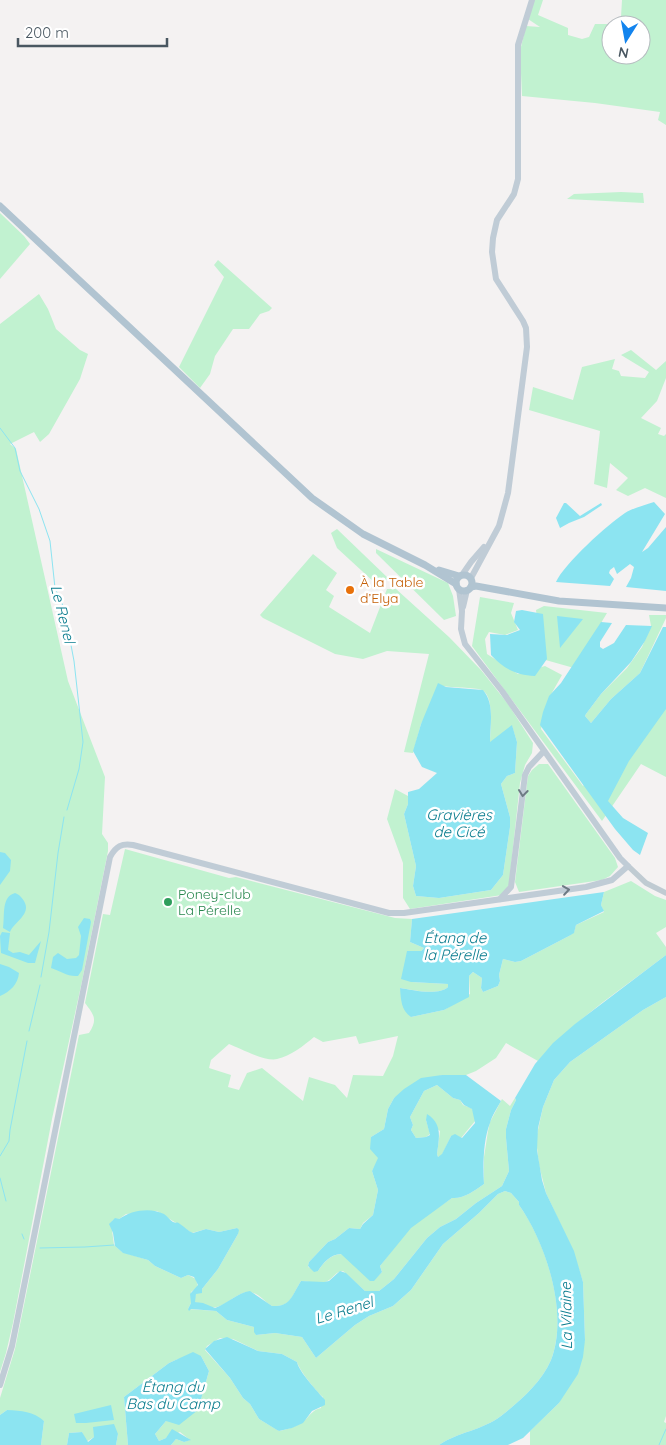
<svg xmlns="http://www.w3.org/2000/svg" width="666" height="1445" font-family="Quicksand,sans-serif">
<rect width="100%" height="100%" fill="#f4f2f2"/>
<!-- green -->
<g fill="#c1f2d0" fill-rule="evenodd">
<path d="M532,0H543L538,15L568,28V35L582,39L589,37L595,24H613L621,17L622,0H666V125L658,120L660,112L595,103L522,96L520,51L526,26L540,27L525,17ZM611,25H641V55H611Z"/>
<polygon points="621,192 643,193 644,203 567,199 574,194"/>
<polygon points="0,213 24,236 30,244 0,279"/>
<polygon points="218,260 272,308 269,311 260,314 249,329 233,329 215,356 210,374 200,388 179,367 224,277 214,265"/>
<polygon points="39,294 48,309 56,329 80,350 88,354 80,379 49,434 40,442 34,432 10,444 16,449 68,681 105,777 102,834 108,843 108,851 81,986 52,1119 13,1323 6,1353 0,1372 0,324"/>
<polygon points="631,350 656,370 666,361 666,378 657,401 641,418 661,428 658,434 664,436 666,434 666,498 645,488 628,496 616,490 628,478 610,463 607,488 594,484 600,431 529,410 533,387 573,400 582,367 615,359 612,369 619,371 621,376 645,378 649,372 621,355"/>
<polygon points="337,529 389,579 375,583 337,548 331,533"/>
<polygon points="376,549 448,583 453,596 456,616 444,620 376,553"/>
<path d="M313,554L337,573L326,590L334,596L329,607L370,633L387,589H396L449,637L481,670L508,704L533,743L532,753L525,765L520,783L509,885L502,895L410,909L403,898V863L387,819L395,789L408,796V804L404,814L416,866L413,886L416,896L439,898L491,890L503,875L510,827V817L501,784L507,776L515,773L517,742L512,726L490,743C490,731 495,696 482,690C474,687 452,688 442,686L421,724L413,753L404,752L429,654L387,651L363,659L335,654L263,618L260,615Z"/>
<polygon points="480,597 514,603 511,613 518,630 505,635 489,632 485,639 487,654 518,674 545,666 562,675 549,698 541,729 583,786 607,760 666,679 666,777 641,764 602,821 472,646"/>
<polygon points="544,606 607,613 574,668 542,659 536,610"/>
<polygon points="649,615 666,615 666,618 640,673 611,699 591,723 585,716 586,714 601,694 627,668 642,647 651,626"/>
<polygon points="539,764 548,764 615,858 618,867 610,876 602,880 519,892 515,882 528,776 532,770"/>
<path d="M125,849L229,878L236,877L395,918L412,919L410,942L424,948L421,951L411,982L448,984V987C439,996 413,990 400,988L411,1017L444,1010L470,994L469,976L473,972L482,978L481,988L483,992L498,986L500,981L499,975L503,959L515,962L521,961L569,936L574,932L576,925L604,912L601,905L604,892L631,881L655,896L666,900V927L656,933L666,947V955C622,989 575,1019 538,1061L506,1043L496,1058L476,1071L466,1075H442L394,1098L388,1109L384,1129L371,1137L379,1158L372,1171L378,1190L373,1215L363,1223L360,1229L349,1228L335,1239L328,1242L309,1262L308,1267L318,1271C323,1263 331,1254 342,1254L374,1280L382,1272L380,1266L407,1231L417,1222L452,1198C464,1199 474,1191 484,1184V1157L488,1131L490,1122L502,1099L510,1106L515,1098L516,1100L511,1110L506,1129V1138L509,1171L502,1186L476,1203L456,1219L440,1227L427,1238L394,1279L379,1291H365L343,1271C335,1272 335,1276 329,1280C321,1286 309,1281 301,1281C292,1295 292,1307 272,1306C266,1303 262,1297 256,1294C242,1286 231,1303 217,1307C211,1309 201,1303 194,1302L196,1293H202V1289L218,1269L238,1234L237,1228L219,1232L206,1229L192,1233L157,1211L126,1214L119,1219L113,1220L111,1223L114,1245L122,1252L148,1260L155,1266L181,1278L188,1275L196,1279L198,1287L191,1292V1303L188,1309L216,1311L227,1320L254,1327L256,1335L275,1333L302,1337L316,1358L355,1325L369,1316L393,1306L411,1290L443,1244L479,1213L498,1194L505,1191L511,1193L519,1202V1205C546,1242 569,1314 551,1360C541,1383 520,1401 501,1416C483,1430 458,1432 439,1445H171L176,1439L184,1442L190,1440L180,1432L159,1441L155,1434L166,1421L198,1410L209,1371L201,1356L178,1359L169,1363L124,1397L128,1445H116L118,1434L94,1437L86,1442L82,1432L69,1433L67,1445H41L44,1421L7,1410L0,1415V1398L15,1349L79,1035L89,1033C98,1019 94,1015 85,1003L103,914L110,915ZM356,1036L359,1044L398,1036L393,1056L383,1076L353,1075L347,1098L335,1085L309,1077L303,1101L262,1068L247,1073L239,1090L228,1087L231,1075L209,1068L211,1060L229,1044C239,1048 266,1062 277,1059C291,1056 303,1046 314,1037L323,1042ZM220,1338L233,1339L258,1351L282,1354L297,1362C298,1368 317,1393 323,1397L321,1408C313,1410 311,1414 306,1419C298,1426 289,1429 279,1431L259,1419L250,1404L243,1398L230,1378L205,1350L207,1346Z"/>
<polygon points="666,997 666,1416 664,1422 666,1423 666,1445 530,1445 530,1431 559,1403 585,1340 583,1282 573,1251 546,1193 539,1165 536,1139 543,1107 554,1080 570,1062 643,1010"/>
<polygon points="437,1085 453,1098 460,1100 463,1105 471,1108 474,1111 475,1121 461,1138 457,1136 451,1136 442,1155 438,1157 437,1154 440,1131 426,1120 430,1134 426,1137 416,1138 411,1130 413,1125 410,1117 424,1091"/>
</g>
<!-- water -->
<g fill="#8ce4f1" fill-rule="evenodd">
<path d="M654,502L665,514L642,552L648,548L666,527V591L626,587L631,578L634,567L630,564L617,574L614,567L610,570L609,573L614,579L610,586L556,582C564,564 608,524 625,513C633,508 645,505 654,502Z"/>
<polygon points="564,503 566,503 580,516 601,503 602,505 584,517 569,523 560,528 556,518"/>
<path d="M522,610L543,614L547,659L535,676C516,675 504,669 491,655L490,634L507,635L520,630L514,622L516,611Z"/>
<polygon points="557,616 583,619 560,648"/>
<polygon points="601,622 612,623 600,642 600,647 603,649 614,643 626,625 652,626 645,641 631,662 601,694 586,714 585,716 591,723 611,699 640,673 663,627 666,627 666,709 629,761 608,801 623,818 648,833 640,855 633,850 615,829 540,725 543,712 549,696 561,683"/>
<path d="M438,683L446,687L483,690C495,704 490,725 490,742L512,725L517,742L515,773L507,776L501,784L510,817V827L503,875L491,890L439,898L416,896L413,886L416,866L404,814L408,804V792L419,789L437,773L422,767L413,751L421,724Z"/>
<polygon points="0,852 5,853 11,860 10,871 0,885"/>
<path d="M604,892L601,905L604,911L576,925L574,933L569,936L521,961L515,962L503,959L499,975L500,981L498,986L483,992L481,988L482,978L473,972L469,976V997L444,1010L411,1017C401,1010 401,1000 400,988C412,990 439,996 448,987V984L411,982L401,979L407,951H421L424,948L410,942L412,919Z"/>
<path d="M15,893C20,895 21,897 24,901C32,914 14,922 10,932L3,928C5,915 1,897 15,893Z"/>
<path d="M84,918L90,919L91,922L82,970L78,976C67,977 61,971 51,968L53,957L58,953L67,959L76,958L79,955L81,936L78,927Z"/>
<polygon points="2,932 10,933 8,950 13,953 20,952 29,955 41,941 35,963 28,963 1,953 0,936"/>
<path d="M666,955V997L643,1010L570,1062L554,1080L543,1107L538,1128L537,1150L542,1180L546,1193L574,1251L583,1282L585,1340L583,1357L578,1374L559,1403L523,1438L508,1445H439C458,1432 483,1430 501,1416C520,1401 541,1383 551,1360C569,1314 546,1243 519,1205V1202L511,1193L505,1191L498,1194L479,1213L443,1244L411,1290L393,1306L369,1316L355,1325L316,1358L302,1337L275,1333L256,1335L254,1332V1327L227,1320L216,1311L191,1309L189,1311L188,1309L191,1303L190,1294L198,1285L194,1277L188,1275L181,1278L155,1266L148,1260L123,1253L115,1246L113,1233L109,1224L115,1218L119,1219C131,1210 151,1207 164,1214C167,1216 170,1220 173,1222C178,1224 176,1221 180,1224C185,1227 188,1231 193,1233L206,1229L219,1232L237,1228L239,1230L238,1234L218,1269L202,1289V1293L196,1294L195,1302L203,1303L215,1308C228,1303 237,1293 250,1291L272,1306C291,1307 292,1295 301,1281L324,1282L329,1281L340,1271L346,1273L365,1291H379L394,1279L427,1238L440,1227L456,1219L476,1203L502,1186L509,1171L506,1138V1129L511,1110L516,1100L515,1098L535,1064L553,1043L575,1024Z"/>
<path d="M0,964L9,967L19,973C18,984 10,992 0,996Z"/>
<path d="M442,1075H466L501,1101C497,1108 492,1116 490,1123C483,1141 483,1165 484,1184C474,1191 464,1199 452,1198L411,1228L380,1266L382,1272L374,1281H370L341,1254C331,1254 323,1263 318,1271L314,1272L308,1266L309,1262L328,1242L335,1239L349,1228L360,1229L363,1224L373,1215L378,1190L372,1171L378,1158L370,1149L371,1137L384,1129L388,1109L394,1098L404,1089L421,1078ZM437,1085L453,1098L460,1100L464,1105L472,1109L475,1123L462,1138L455,1134L451,1136L442,1154L438,1157L437,1154C439,1138 443,1124 427,1114L426,1120L430,1135L426,1137L416,1138L411,1130L413,1125L410,1117L424,1091Z"/>
<path d="M227,1337L258,1351L282,1354L297,1362C299,1372 318,1392 325,1400V1405L312,1411L303,1423L292,1428L279,1431L277,1430L259,1419L250,1404L243,1398L230,1378L205,1349L214,1341Z"/>
<polygon points="193,1352 201,1356 209,1371 198,1410 179,1425 166,1421 155,1434 159,1441 166,1438 172,1429 191,1440 184,1442 176,1439 171,1445 128,1445 124,1397 169,1363"/>
<polygon points="111,1405 114,1420 86,1423 76,1423 74,1414"/>
<path d="M7,1410C22,1411 33,1411 44,1421L41,1445H0V1415Z"/>
<polygon points="114,1424 118,1434 116,1445 67,1445 69,1433 82,1432 88,1442 94,1437 93,1427"/>
</g>
<g fill="none" stroke-linecap="round" stroke-linejoin="round">
<!-- stream -->
<g stroke="#8ce4f1" stroke-width="1">
<polyline points="0,428 15,448 20,471 39,509 50,541 55,588 64,608 74,661 83,742 79,769 67,810"/>
<polyline points="41,977 49,932 58,853 64,817"/>
<polyline points="29,1031 40,985"/>
<polyline points="0,1156 9,1141 10,1130 27,1041"/>
<polyline points="0,1178 6,1201"/>
<polyline points="22,1234 24,1239"/>
<polyline points="40,1248 85,1247 114,1245"/>
<polyline points="659,1445 666,1429"/>
</g>
<!-- tertiary -->
<polyline stroke="#c0cbd2" stroke-width="5.5" points="628,866 646,883 666,893"/>
<!-- secondary -->
<g stroke="#c0ccd6" stroke-width="6">
<polyline points="462,575 471,562 484,547"/>
<polyline points="471,578 499,526 508,493 527,347 526,328 523,321 496,279 492,252 493,238 497,220 514,194 518,179 518,45 532,0"/>
<polyline points="463,607 467,590"/>
<polyline points="500,899 511,887 525,775 529,767 544,751"/>
<path d="M0,1385L12,1346L110,857C116,846 122,843 133,845L389,913H404L586,887L612,880L628,866L620,858L502,691L465,644L461,629L462,611L459,589"/>
</g>
<!-- primary -->
<g stroke="#b1c4d1" stroke-width="7">
<polyline points="0,206 312,498 363,534 425,565 456,584"/>
<polyline points="439,570 459,576"/>
<circle cx="464" cy="583" r="8"/>
<polyline points="471,587 476,586 559,601 666,608"/>
</g>
</g>
<!-- one-way arrows -->
<defs><path id="oneway-chevron" d="M-2-3.5L2.5 0L-2 3.5" fill="none" stroke-width="1.6" stroke-linecap="round" stroke-linejoin="round" transform="scale(1.25)"/></defs>
<g stroke="#6d7a84">
<use href="#oneway-chevron" transform="translate(523 793) rotate(97)"/>
<use href="#oneway-chevron" transform="translate(566 890) rotate(-8)"/>
</g>
<!-- markers -->
<circle fill="#e8710a" stroke="#fff" stroke-width="2" cx="350" cy="590" r="5"/>
<circle fill="#2e9e5b" stroke="#fff" stroke-width="2" cx="168" cy="902" r="5"/>
<g text-anchor="middle" dominant-baseline="central" stroke-width="5" stroke-linejoin="round" paint-order="stroke">
<!-- food labels -->
<g font-size="14" fill="#c56008" stroke="#fff" text-anchor="start">
<text x="360" y="582">À la Table<tspan x="360" dy="16">d’Elya</tspan></text>
</g>
<!-- leisure labels -->
<g font-size="14" fill="#27864d" stroke="#fff" text-anchor="start">
<text x="178" y="894">Poney-club<tspan x="178" dy="16">La Pérelle</tspan></text>
</g>
<!-- water labels -->
<g font-size="15" font-style="italic" fill="#097c8e" stroke="#fff">
<text transform="translate(63 614) rotate(76)">Le Renel</text>
<text x="459" y="814">Gravières<tspan x="459" dy="17">de Cicé</tspan></text>
<text x="455" y="937">Étang de<tspan x="455" dy="17">la Pérelle</tspan></text>
<text transform="translate(344 1310) rotate(-17)">Le Renel</text>
<text transform="translate(566 1316) rotate(-91)">La Vilaine</text>
<text x="173" y="1386">Étang du<tspan x="173" dy="17">Bas du Camp</tspan></text>
</g>
</g>
<!-- north arrow -->
<g transform="translate(626 40) rotate(191)"><circle r="24" fill="#ffffff" stroke="#b6bcc0"/>
<path d="M0-4L9 19L0 12L-9 19Z" fill="#1384ee"/>
<text y="-8" font-size="14" font-weight="bold" text-anchor="middle" fill="#495761">N</text>
</g>
<!-- scale -->
<path d="M18 38v8h149v-8" fill="none" stroke="#495761" stroke-width="2.5"/>
<text x="25" y="38" font-size="15" fill="#495761" stroke="#ffffff" stroke-width="4" paint-order="stroke">200 m</text>
</svg>
